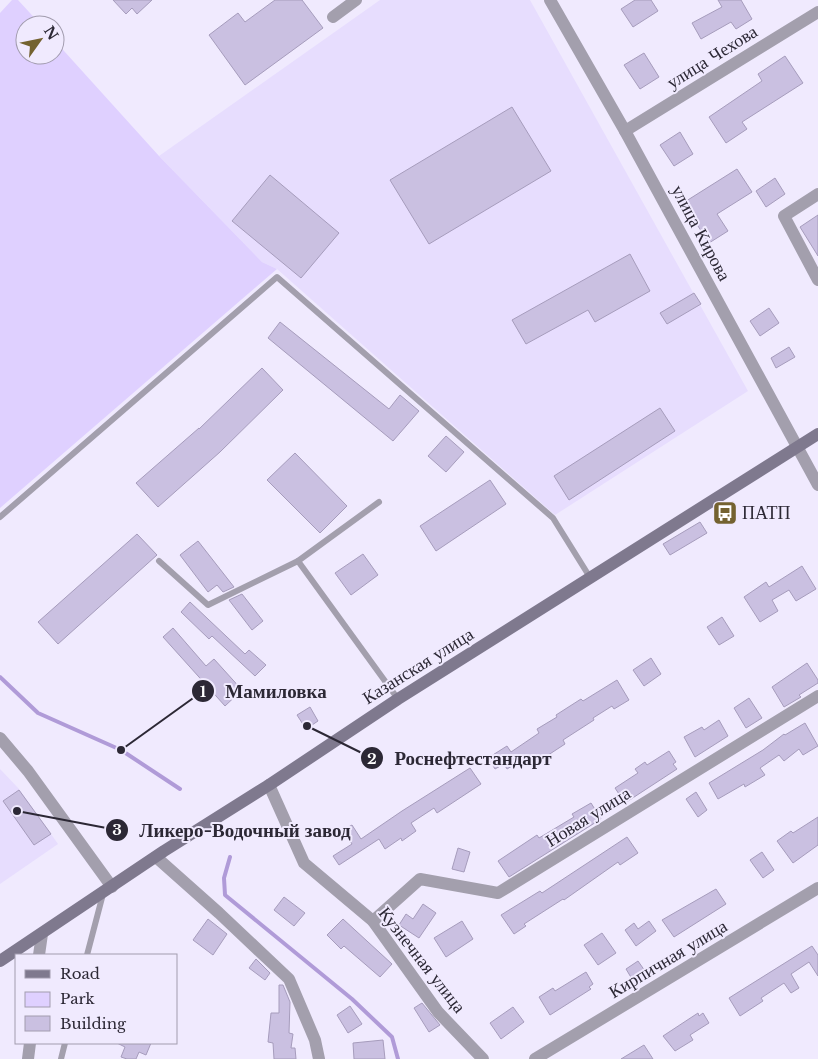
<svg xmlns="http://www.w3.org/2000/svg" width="818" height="1059" font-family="'Libre Baskerville',serif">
<rect width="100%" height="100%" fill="#f0eafe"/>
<!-- built -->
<g fill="#e7ddfe">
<polygon points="380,0 530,0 748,391 555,515 277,269 262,262 159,156"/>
<polygon points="0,769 19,789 58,844 0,884"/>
</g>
<!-- green -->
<polygon fill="#dfd0ff" points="12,0 18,0 41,25 25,25 25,55 55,55 55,41 159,156 262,262 277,269 0,508 0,13"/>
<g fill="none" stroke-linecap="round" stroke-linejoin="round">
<!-- stream -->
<g stroke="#b09bd8" stroke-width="4">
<polyline points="0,677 38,713 121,750 180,789"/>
<polyline points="230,857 224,878 225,895 352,999 392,1037 398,1059"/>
</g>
</g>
<!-- building -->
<g fill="#cac0e1" stroke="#a69cbc">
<polygon points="113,0 152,0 137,14 132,8 126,14"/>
<polygon points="275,0 302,0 323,28 245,85 209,35 238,13 245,22"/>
<polygon points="635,0 651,0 658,11 633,27 621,9"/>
<polygon points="718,0 741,0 752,19 736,29 731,22 701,39 692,23 722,7"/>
<polygon points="644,53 659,77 640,89 624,65"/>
<polygon points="785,56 803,83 742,122 747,129 726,143 709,117 762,81 758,74"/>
<polygon points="512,107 551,171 429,244 390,180"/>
<polygon points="680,132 693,154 674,166 660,145"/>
<polygon points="737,169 752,192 717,214 728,231 709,243 683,203"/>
<polygon points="270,175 339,233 301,278 232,221"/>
<polygon points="775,178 785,194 766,207 756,191"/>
<polygon points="818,215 818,256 800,227"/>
<polygon points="630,254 650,291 595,322 588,310 526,344 512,320"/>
<polygon points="694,293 701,304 667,324 660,313"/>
<polygon points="769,308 779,323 760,336 750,321"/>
<polygon points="280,322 389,409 400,395 419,411 393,441 268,338"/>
<polygon points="789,347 795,357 776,368 771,358"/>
<polygon points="262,368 283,390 220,452 158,507 136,483 199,428 199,429"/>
<polygon points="660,408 675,431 569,500 554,476"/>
<polygon points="446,436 464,452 446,472 428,456"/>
<polygon points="295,453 347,506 320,533 267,480"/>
<polygon points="490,480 506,504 436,551 420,526"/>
<polygon points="700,522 707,533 670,555 663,544"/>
<polygon points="137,534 157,555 58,644 38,622"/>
<polygon points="198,541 234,587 223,592 217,585 208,592 180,555"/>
<polygon points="363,554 378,575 351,595 335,573"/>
<polygon points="802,566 816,589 796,601 789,590 772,600 778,611 760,622 744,597 766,582 769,587"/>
<polygon points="242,594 263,621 252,630 229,600"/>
<polygon points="190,602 245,654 249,650 266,665 255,676 212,636 209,639 181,612"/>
<polygon points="722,617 734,636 719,645 707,627"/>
<polygon points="173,628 206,666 214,659 242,690 225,706 163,637"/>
<polygon points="651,658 661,674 644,686 633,670"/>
<polygon points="807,663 818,680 818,683 799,695 801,697 784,707 772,687"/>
<polygon points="617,680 629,700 614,709 612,706 593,718 594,720 563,740 565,744 533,765 527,757 507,769 504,764 495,769 488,758 507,746 511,752 539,733 537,729 557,717 556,715 581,699 583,701"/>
<polygon points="749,698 762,718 746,728 734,708"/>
<polygon points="310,707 318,721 306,729 297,715"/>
<polygon points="719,720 728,736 695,757 684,737 702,727 704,730"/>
<polygon points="805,723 818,746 803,755 799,749 784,761 779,755 760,768 765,775 745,787 744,784 718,799 709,783 763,750 784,734 785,735"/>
<polygon points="669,751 676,762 673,764 677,769 625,803 615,788 638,773 635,769 645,762 647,765"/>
<polygon points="470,768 481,784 437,813 434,808 411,823 416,831 402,841 401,838 385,849 379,839 339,865 333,856 352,844 343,830 352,825 361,839 402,811"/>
<polygon points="19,790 51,834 34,845 3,801"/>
<polygon points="696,792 707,810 698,817 686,799"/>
<polygon points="591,803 601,819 509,877 498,861 537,835 539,838 574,817 572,814"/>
<polygon points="818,817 818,845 793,863 777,841 791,831 793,833"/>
<polygon points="627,837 638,853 620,865 618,862 564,900 563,899 524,924 526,926 514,934 501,915 540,891 542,893"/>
<polygon points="458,848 470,852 464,872 452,869"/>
<polygon points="762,852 774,870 763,878 750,860"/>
<polygon points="716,889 726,904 674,937 662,920"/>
<polygon points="284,897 305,913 294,926 274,910"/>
<polygon points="423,904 436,913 419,938 399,925 406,914 413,919"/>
<polygon points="208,919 227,934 213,955 193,940"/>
<polygon points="343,919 392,964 380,977 344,946 341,949 327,935"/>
<polygon points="462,921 473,939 446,957 434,938"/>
<polygon points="649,921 656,931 636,946 625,930 634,923 638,929"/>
<polygon points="602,933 616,953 598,965 584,945"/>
<polygon points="812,946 818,955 818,976 809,962 791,974 799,988 791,993 784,983 761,998 763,1001 740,1016 729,998"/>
<polygon points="256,959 270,973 265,980 249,968"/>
<polygon points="638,961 645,971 632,979 626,969"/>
<polygon points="586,972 593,984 589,987 591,989 550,1015 539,997 553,988 555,991"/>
<polygon points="279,985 283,985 290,1002 289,1033 293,1034 291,1048 295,1048 296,1059 274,1059 273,1043 268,1042 271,1013 279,1013"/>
<polygon points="422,1003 440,1025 429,1032 414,1008"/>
<polygon points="350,1006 362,1024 348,1033 337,1015"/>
<polygon points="513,1007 524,1022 501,1039 490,1023"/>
<polygon points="698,1013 699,1016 703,1013 709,1023 690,1035 693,1040 675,1051 663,1036"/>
<polygon points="383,1040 385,1059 354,1059 353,1043"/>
<polygon points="117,1043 151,1043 146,1055 139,1052 136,1059 127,1059 121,1057 125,1047"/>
<polygon points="644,1045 653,1059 621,1059"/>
</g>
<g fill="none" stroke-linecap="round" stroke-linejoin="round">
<!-- lane -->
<g stroke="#a39fad" stroke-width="6">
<polyline points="379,502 298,561 398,699"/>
<polyline points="0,517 277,277 553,518 591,579"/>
<polyline points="159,561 208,605 298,561"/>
<polyline points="87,955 103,894"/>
<polyline points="61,1059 65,1043"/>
</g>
<!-- street -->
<g stroke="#a39fad" stroke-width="12">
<polyline points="550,0 625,131 818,485"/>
<polyline points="333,17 356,0"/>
<polyline points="625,131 818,12"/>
<polyline points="818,194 784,216 818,280"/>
<polyline points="0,738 28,771 112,887"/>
<polyline points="269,785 304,863 373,921 438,1012 483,1059"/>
<polyline points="156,857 219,913 289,979 315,1040 319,1059"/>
<polyline points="373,921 420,879 498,893 818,696"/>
<polyline points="39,955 42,934"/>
<polyline points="28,1059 30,1043"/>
<polyline points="535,1059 818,888"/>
</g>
<!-- secondary -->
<polyline stroke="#7f798e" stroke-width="12" points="0,961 164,851 269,785 398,699 818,434"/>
</g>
<!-- icons -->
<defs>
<symbol id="bus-square" viewBox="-11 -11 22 22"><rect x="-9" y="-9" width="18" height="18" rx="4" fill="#746230" stroke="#f0eafe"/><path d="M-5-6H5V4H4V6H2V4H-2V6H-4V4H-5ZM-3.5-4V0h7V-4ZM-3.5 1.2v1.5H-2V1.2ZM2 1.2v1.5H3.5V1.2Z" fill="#fff"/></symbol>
</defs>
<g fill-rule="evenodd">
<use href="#bus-square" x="711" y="499" width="28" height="28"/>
</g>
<g text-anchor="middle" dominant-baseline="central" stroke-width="4" stroke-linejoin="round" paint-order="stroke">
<!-- street labels -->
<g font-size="18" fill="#2c2835" stroke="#f0eafe">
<text transform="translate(712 57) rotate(-32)">улица Чехова</text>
<text transform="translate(701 233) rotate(62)">улица Кирова</text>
<text transform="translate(418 666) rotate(-32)">Казанская улица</text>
<text transform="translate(588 817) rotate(-32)">Новая улица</text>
<text transform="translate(668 959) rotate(-31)">Кирпичная улица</text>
<text transform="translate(422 960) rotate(52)">Кузнечная улица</text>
</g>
<!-- poi labels -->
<g font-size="18" fill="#2c2835" stroke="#f0eafe" text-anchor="start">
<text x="742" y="513">ПАТП</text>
</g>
</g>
<!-- callouts -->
<path fill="none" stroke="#2c2835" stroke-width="2" d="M121 750L203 691M307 726L372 758M17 811L117 830"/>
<g fill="#2c2835" stroke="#f0eafe" stroke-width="2">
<circle cx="121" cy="750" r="5"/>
<circle cx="307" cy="726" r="5"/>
<circle cx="17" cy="811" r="5"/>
<circle cx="203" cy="691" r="12"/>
<circle cx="372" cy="758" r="12"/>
<circle cx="117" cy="830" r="12"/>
</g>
<g font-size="15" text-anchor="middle" font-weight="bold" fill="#fff">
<text x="203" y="697">1</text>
<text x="372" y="764">2</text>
<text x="117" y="835">3</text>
</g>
<g font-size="19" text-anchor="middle" font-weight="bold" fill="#2c2835" stroke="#f0eafe" stroke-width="4" stroke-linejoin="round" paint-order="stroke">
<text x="276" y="698">Мамиловка</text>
<text x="473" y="765">Роснефтестандарт</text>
<text x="245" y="837">Ликеро-Водочный завод</text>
</g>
<!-- legend -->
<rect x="15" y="954" width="162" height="90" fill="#f0eafe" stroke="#a29cae"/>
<rect x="25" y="970" width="25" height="8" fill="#7f798e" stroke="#a29cae"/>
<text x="60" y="979" font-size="15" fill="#2c2835">Road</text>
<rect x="25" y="992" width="25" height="15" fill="#dfd0ff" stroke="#a29cae"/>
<text x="60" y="1004" font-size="15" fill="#2c2835">Park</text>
<rect x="25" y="1016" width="25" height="15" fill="#cac0e1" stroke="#a29cae"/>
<text x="60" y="1029" font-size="15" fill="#2c2835">Building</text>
<!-- north arrow -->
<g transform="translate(40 40) rotate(57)"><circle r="24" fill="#f0eafe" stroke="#a29cae"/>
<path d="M0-4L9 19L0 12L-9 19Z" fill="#746230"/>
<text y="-8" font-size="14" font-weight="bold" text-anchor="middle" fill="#2c2835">N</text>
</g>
</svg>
